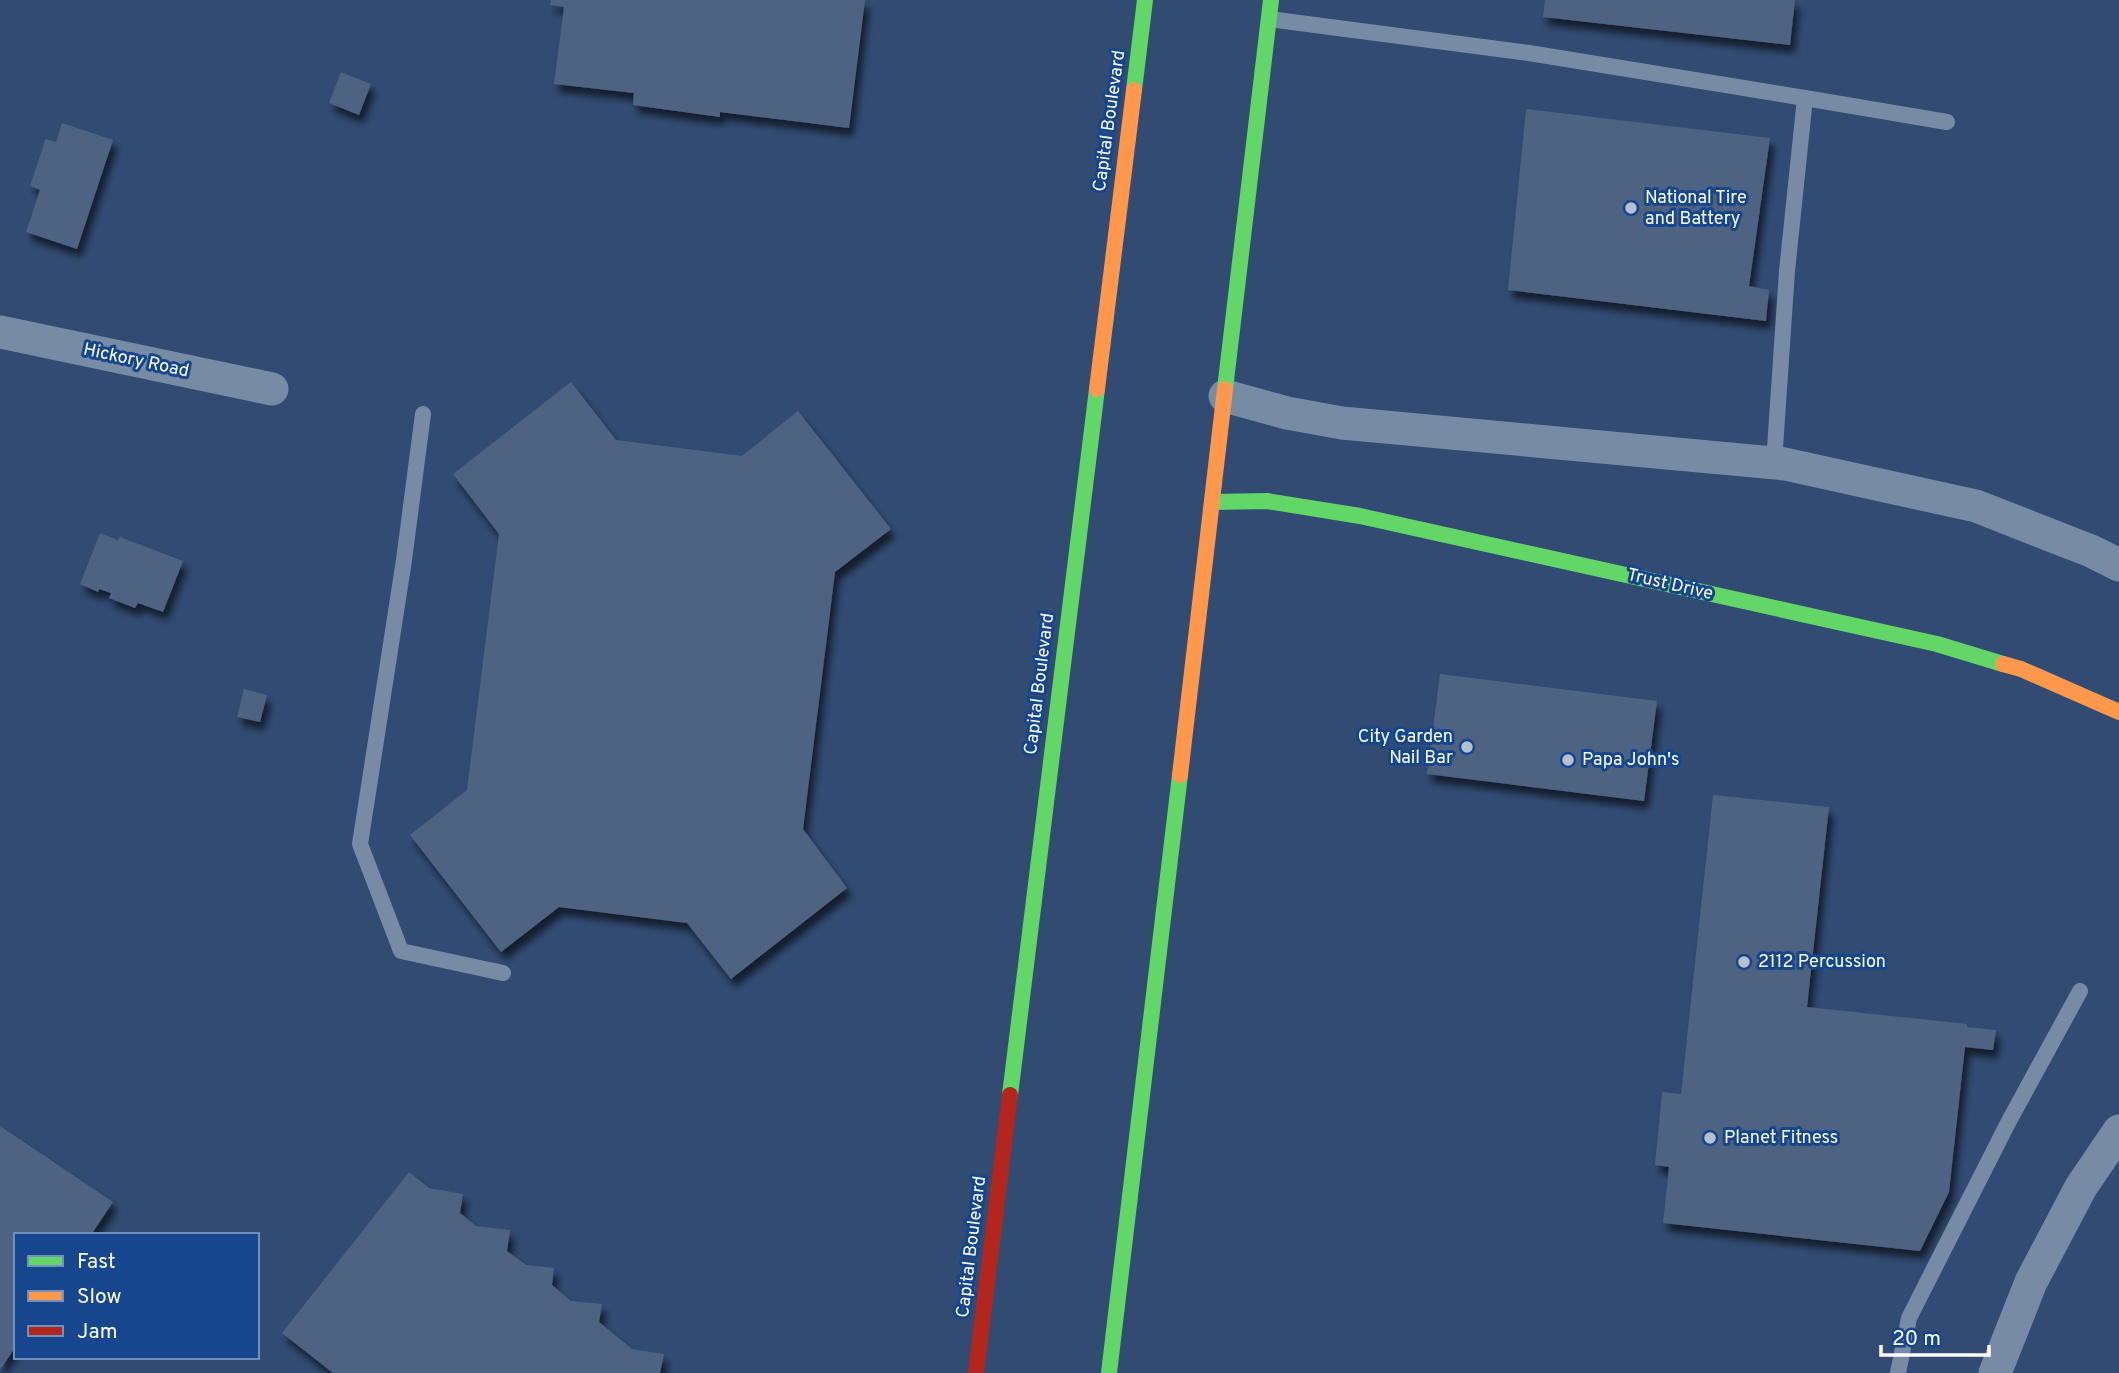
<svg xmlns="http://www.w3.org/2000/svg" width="2119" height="1373" font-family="Overpass,sans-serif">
<defs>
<filter id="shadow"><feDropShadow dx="4.5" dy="8" stdDeviation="3.5" flood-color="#0009"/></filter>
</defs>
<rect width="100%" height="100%" fill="#314b72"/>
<!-- building -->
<g fill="#4e6381" filter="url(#shadow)">
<polygon points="551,0 865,0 849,128 720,112 720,117 633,105 634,93 554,84 564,7 550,5"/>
<polygon points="1545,0 1795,0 1790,45 1543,17"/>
<polygon points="341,72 371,84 359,115 329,103"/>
<polygon points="1526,109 1770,138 1749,286 1769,290 1766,321 1508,290"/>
<polygon points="62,123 113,140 77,249 26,232 40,190 30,186 43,147 45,139 56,142"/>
<polygon points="571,382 616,440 742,456 798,411 891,529 835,572 803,829 847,888 731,979 687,923 559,907 501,952 410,835 467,790 499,534 453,474"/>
<polygon points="100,533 118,540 120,537 183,561 163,612 138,603 135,608 109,598 111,593 99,589 98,592 80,584"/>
<polygon points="1440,674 1657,701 1644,801 1427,774"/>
<polygon points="244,689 267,695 260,722 237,717"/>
<polygon points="1713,795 1829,807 1807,1007 1967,1024 1967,1027 1996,1030 1993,1050 1965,1047 1949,1192 1920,1251 1663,1223 1669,1167 1655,1165 1662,1092 1681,1094"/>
<polygon points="0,1126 113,1202 91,1235 16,1235 16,1346 0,1370"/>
<polygon points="409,1172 429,1188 463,1194 460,1213 476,1226 510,1230 507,1251 526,1265 554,1268 552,1285 571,1301 602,1304 599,1322 632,1349 664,1354 660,1373 333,1373 282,1333"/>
</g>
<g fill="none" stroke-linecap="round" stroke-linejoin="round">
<!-- lane -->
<g stroke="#788ba5" stroke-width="16">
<polyline points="1269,19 1529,53 1805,98 1787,271 1774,463"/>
<polyline points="1805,98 1947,122"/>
<polyline points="423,414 404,560 360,844 401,951 503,973"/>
<polyline points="1898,1373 1909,1318 2009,1121 2080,991"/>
</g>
<!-- street -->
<g stroke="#788ba5" stroke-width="33">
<polyline points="0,332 272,389"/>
<polyline points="1225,396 1287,413 1342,423 1785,464 1976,506 2091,551 2119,565"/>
<polyline points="1995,1373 2031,1282 2081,1187 2119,1131"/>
</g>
<!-- fast -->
<g stroke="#63d668" stroke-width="16">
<polyline points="1134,90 1145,0"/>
<polyline points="1225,389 1271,0"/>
<polyline points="1212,502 1267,501 1360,516 1937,644 2003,664"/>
<polyline points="1010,1095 1097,389"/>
<polyline points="1109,1373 1180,775"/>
</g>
<!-- slow -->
<g stroke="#ff974d" stroke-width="16">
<polyline points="1097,389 1134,90"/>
<polyline points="2003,664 2021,669 2119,712"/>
<polyline points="1180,775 1225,389"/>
</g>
<!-- jam -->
<polyline stroke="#b3261e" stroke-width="16" points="976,1373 1010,1095"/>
</g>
<!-- markers -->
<g fill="#b7c0ce" stroke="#16468d" stroke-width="2.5">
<circle cx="1631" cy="208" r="7"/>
<circle cx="1467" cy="747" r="7"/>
<circle cx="1568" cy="760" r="7"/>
<circle cx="1744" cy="962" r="7"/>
<circle cx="1710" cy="1138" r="7"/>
</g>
<g text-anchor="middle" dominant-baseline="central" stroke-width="6" stroke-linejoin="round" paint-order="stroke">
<!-- street labels -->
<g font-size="18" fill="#fff" stroke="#16468d">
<text transform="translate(1110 121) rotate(-82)">Capital Boulevard</text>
<text transform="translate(136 361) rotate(12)">Hickory Road</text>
<text transform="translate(1670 585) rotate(13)">Trust Drive</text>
<text transform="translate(1040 684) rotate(-83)">Capital Boulevard</text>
<text transform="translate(972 1247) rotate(-83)">Capital Boulevard</text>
</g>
<!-- poi labels -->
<g font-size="18" fill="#fff" stroke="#16468d" text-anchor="start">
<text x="1645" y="198">National Tire<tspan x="1645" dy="21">and Battery</tspan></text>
<text x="1453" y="737" text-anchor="end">City Garden<tspan x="1453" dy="21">Nail Bar</tspan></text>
<text x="1582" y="760">Papa John's</text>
<text x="1758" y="962">2112 Percussion</text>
<text x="1724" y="1138">Planet Fitness</text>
</g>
</g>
<!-- legend -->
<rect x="14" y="1233" width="245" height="126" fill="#16468d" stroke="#7390bb" stroke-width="2"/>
<rect x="28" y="1256" width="35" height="10" fill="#63d668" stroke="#7390bb" stroke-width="2"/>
<text x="77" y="1268" font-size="21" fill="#ffffff">Fast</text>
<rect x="28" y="1291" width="35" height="10" fill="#ff974d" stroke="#7390bb" stroke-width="2"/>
<text x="77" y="1303" font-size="21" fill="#ffffff">Slow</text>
<rect x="28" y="1326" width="35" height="10" fill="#b3261e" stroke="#7390bb" stroke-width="2"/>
<text x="77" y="1338" font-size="21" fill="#ffffff">Jam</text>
<!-- scale -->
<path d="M1881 1345v10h108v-10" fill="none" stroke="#ffffff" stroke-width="3.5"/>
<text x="1892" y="1345" font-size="21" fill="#ffffff" stroke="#16468d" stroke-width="5" paint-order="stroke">20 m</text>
</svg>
